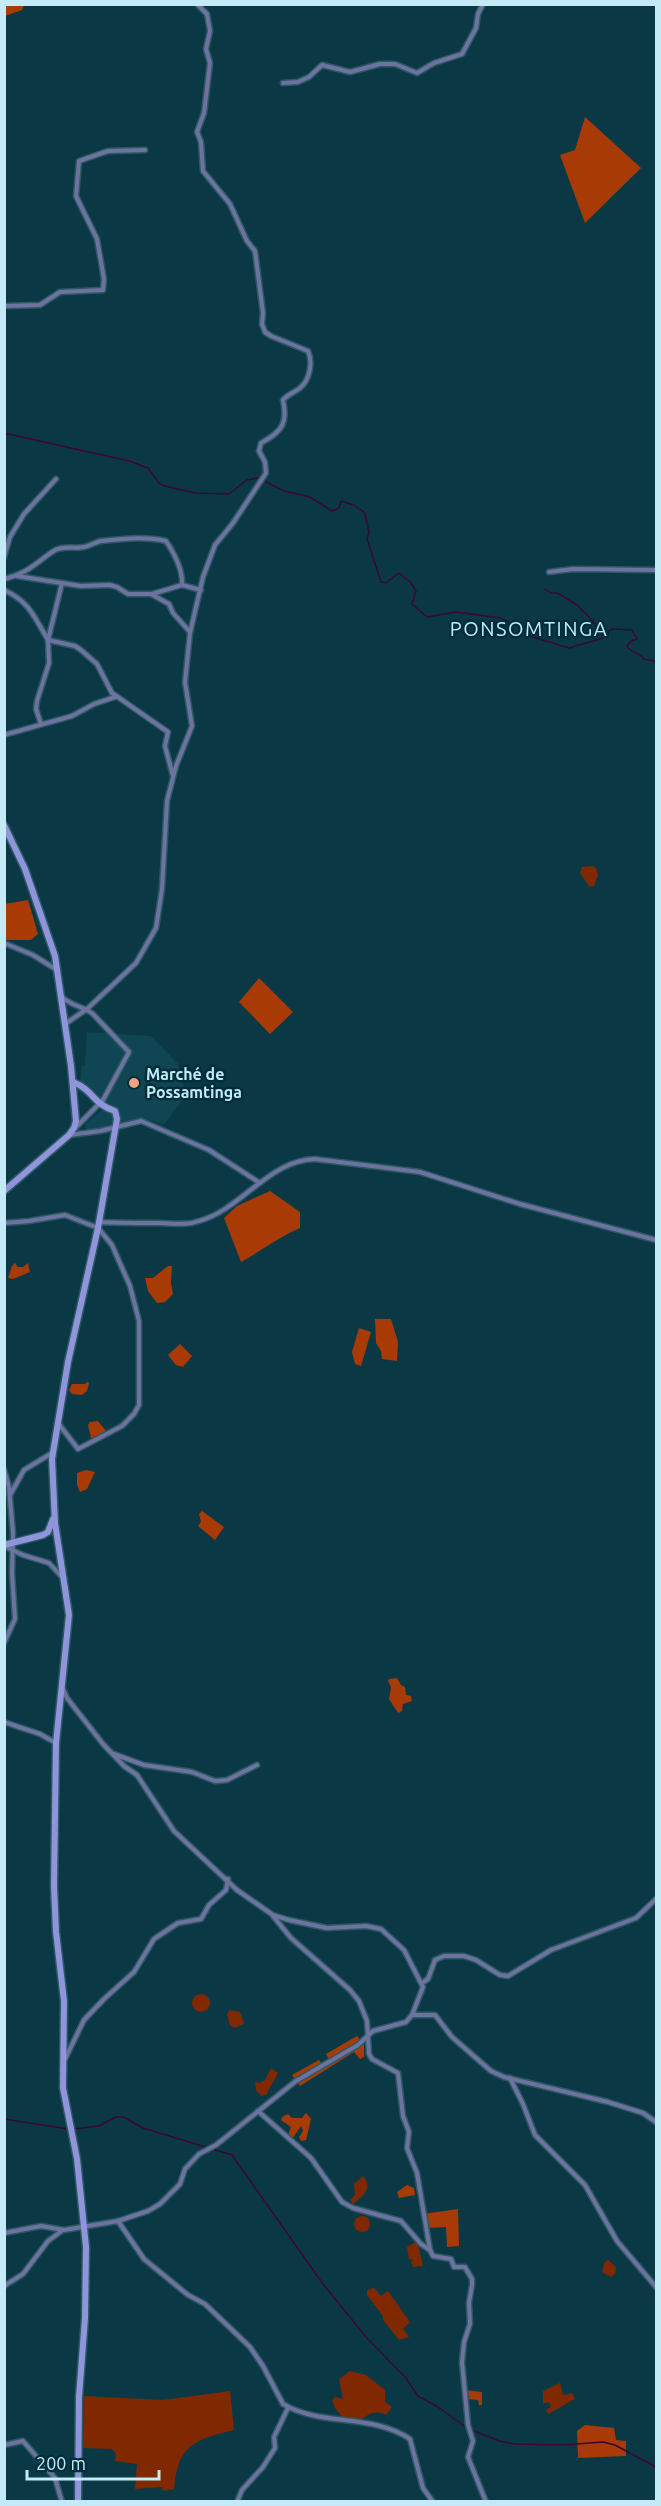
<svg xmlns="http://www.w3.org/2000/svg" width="661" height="2506" font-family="Ubuntu,sans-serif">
<rect width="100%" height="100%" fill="#0a3945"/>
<!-- built -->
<polygon fill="#104654" points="87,1032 151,1036 178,1064 186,1095 164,1124 142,1118 87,1132 85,1124 107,1106 94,1092 80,1085 82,1065 85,1066"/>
<!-- green -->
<g fill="#802800">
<polygon points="593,866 596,868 598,875 594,886 589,886 580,873 582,867"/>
<circle cx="201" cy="2003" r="9"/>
<polygon points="229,2010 240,2012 244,2024 234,2028 230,2025 227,2015"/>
<polygon points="271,2068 278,2073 266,2095 261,2096 256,2090 255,2081 259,2083 265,2080"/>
<path d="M363,2176C374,2188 362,2197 353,2204L350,2200L355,2195L354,2184Z"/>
<circle cx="362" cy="2224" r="8"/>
<polygon points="417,2241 423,2266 413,2267 411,2262 413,2260 409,2259 407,2247"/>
<polygon points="608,2260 616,2267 615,2274 611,2277 602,2272 604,2263"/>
<polygon points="374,2288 381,2296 388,2291 410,2322 403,2329 409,2337 399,2340 383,2320 383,2316 367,2295 367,2290"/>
<path d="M350,2371L366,2375L385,2390V2402L392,2407L386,2415C376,2410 370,2413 361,2420L343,2418L335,2408L332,2400L335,2397L343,2399L339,2379Z"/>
<polygon points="560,2383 563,2395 572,2393 575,2399 548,2414 546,2410 551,2407 549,2402 543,2404 543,2391"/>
<path d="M230,2391L234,2430C193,2440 178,2445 174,2489L163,2491L162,2487L135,2489L137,2464L115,2461L116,2454L112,2449L83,2448L84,2396L163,2400Z"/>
</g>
<!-- forest -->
<g fill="#a83a06">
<polygon points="5,4 24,4 24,5 22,10 5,16"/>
<polygon points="585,117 641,168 585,223 560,155 575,150"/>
<polygon points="28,900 38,934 31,940 5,940 5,904"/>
<polygon points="259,978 293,1012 270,1034 239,1002"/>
<path d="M270,1191L300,1212V1228C279,1237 261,1251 241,1262L224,1218L237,1206Z"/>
<polygon points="15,1263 18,1267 23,1267 28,1263 30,1272 13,1279 8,1278 12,1266"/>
<polygon points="168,1266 172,1266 171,1283 173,1294 165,1302 157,1303 148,1291 145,1278 153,1278"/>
<polygon points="375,1319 391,1319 398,1342 397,1361 382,1359 381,1351 376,1343"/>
<polygon points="359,1328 371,1332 361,1366 355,1364 352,1352"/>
<polygon points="180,1344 192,1356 183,1367 176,1365 168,1355"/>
<polygon points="87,1382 89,1383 87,1391 82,1395 72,1394 69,1390 72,1384 85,1384"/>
<polygon points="98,1421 106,1431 99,1438 91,1438 88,1425 90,1422"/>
<polygon points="86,1470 95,1472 87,1489 80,1492 77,1485 77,1473"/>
<polygon points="202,1511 224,1527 215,1540 198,1526 201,1522 199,1514"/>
<polygon points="397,1678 401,1685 405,1687 406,1695 411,1696 412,1701 403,1704 402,1711 398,1713 389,1699 391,1687 388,1681 389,1679"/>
<polygon points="357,2036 364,2045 364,2057 360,2059 354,2052 300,2086 292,2075 319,2060 322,2064 329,2060 326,2054"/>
<polygon points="306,2113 311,2119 306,2140 301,2141 299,2137 303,2131 301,2126 292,2139 288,2135 291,2127 281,2120 282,2117 288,2114 292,2118 302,2118"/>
<polygon points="407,2185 414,2188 415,2195 399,2198 397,2192"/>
<polygon points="458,2209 459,2246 447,2247 446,2227 426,2228 423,2214"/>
<polygon points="465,2390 482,2392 482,2405 479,2405 478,2400 466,2399"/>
<polygon points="585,2425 614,2428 616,2440 626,2441 626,2456 578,2458 577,2431"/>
</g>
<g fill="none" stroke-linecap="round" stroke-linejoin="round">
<!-- stream -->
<g stroke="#3c082f" stroke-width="1.5">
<path d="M4,433L129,461L148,468L159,483L165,486L195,493L229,494L247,480L258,478L284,491L310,497L332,511L339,508L341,501L354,505L365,513L369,532L367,539L381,582L386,583L399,573L411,583L416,591L412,604L427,617L456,612L501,618L518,626L526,635L569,648L600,639L612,629L632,630L637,639L631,641L627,646C631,653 639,652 644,659L656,661"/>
<polyline points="545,589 551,593 558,593 577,605 592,620 604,637"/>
<polyline points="4,2119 69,2129"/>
<polyline points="73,2129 99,2126 116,2117 123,2117 143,2128 232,2155 323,2284 366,2337 406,2378 418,2396 438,2407 467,2428"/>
<polyline points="472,2430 499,2441 515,2444 563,2445 603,2442 615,2445 656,2467"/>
</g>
<defs>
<g id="street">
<polyline points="283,83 298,82 309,77 322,65 350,72 380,64 395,64 417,73 434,63 462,54 476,28 478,14 483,4"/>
<polyline points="4,306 40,305 60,292 103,290 104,279 97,239 76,196 79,161 108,151 145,150"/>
<polyline points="4,557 10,537 24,514 56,479"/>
<polyline points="549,572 573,569 656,570"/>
<polyline points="17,576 81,586 110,585 117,587 128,594 151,594 169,604 173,613 190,632"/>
<path d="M4,579C26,574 35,564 52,552C61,545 74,549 84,547C90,546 95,542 101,541C123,539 145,536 166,541C174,553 183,570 182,585L201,590"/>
<path d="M4,590C30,602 34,617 48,640L75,646L81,650L97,664L112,693L168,732L165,746L173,776"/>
<polyline points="152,594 182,585"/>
<polyline points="41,724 36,709 37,701 49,663 48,640 62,583"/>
<polyline points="4,735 72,716 94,704 115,697"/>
<polyline points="4,943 33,955 57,970"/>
<path d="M62,997C73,1007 83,1006 93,1014L129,1052L103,1100L75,1128"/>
<path d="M65,1024L87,1009L136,963L156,928L162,889L167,801L176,766L192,726L185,682L190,633L203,577L215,545L233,523L266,473L265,462L259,451L261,443C282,432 288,423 283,400C288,394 294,393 300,388C310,380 313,362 308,351L271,336L265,332L262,324L263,313L255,251L247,241L230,204L203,171L201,142L197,132L204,113L210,63L206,49L210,31L207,14L197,4"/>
<polyline points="69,1135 100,1131 141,1121 209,1150 260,1183"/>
<path d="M98,1222C119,1223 138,1223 158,1223C172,1223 186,1226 199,1221C242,1209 269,1160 315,1159L420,1172L520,1204L656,1240"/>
<polyline points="4,1223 29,1221 65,1215 98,1228 112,1245 130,1286 139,1321 139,1405 134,1414 122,1426 78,1449 58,1423"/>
<polyline points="4,1469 9,1487 13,1533 12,1573 15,1619 4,1643"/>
<polyline points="10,1495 24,1470 52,1453"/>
<polyline points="4,1546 23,1555 49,1563 61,1576"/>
<polyline points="4,1722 40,1734 56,1743"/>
<polyline points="114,1754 144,1765 192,1772 215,1781 227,1780 257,1765"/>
<polyline points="273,1916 291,1938 350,1990 359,2001 367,2021 369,2054 372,2059 398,2073 403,2116 409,2132 407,2148 417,2173 430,2250"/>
<polyline points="422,1983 428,1979 435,1960 444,1956 464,1956 476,1960 500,1975 508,1976 551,1950 636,1918 656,1899"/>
<polyline points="412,2015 435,2015 452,2037 491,2071 504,2077 608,2102 643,2113 656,2122"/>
<polyline points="65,2059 84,2020 104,1999 134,1972 154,1939 178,1923 201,1919 209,1905 226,1890 228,1879"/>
<polyline points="510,2078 523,2104 535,2135 585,2185 617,2241 656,2287"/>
<polyline points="258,2111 311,2158 342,2202 353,2208 401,2221 421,2244 430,2250 433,2256 451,2259 454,2267 465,2267 472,2279 472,2285 469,2303 470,2324 464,2342 462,2362 468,2425 473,2441 468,2457 486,2502"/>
<path d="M118,2221L144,2259L188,2295L205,2304L250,2347L263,2366L283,2404C322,2427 371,2413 410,2439L423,2488L433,2502"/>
<polyline points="4,2233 41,2226 64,2230 118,2221 148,2211 160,2204 180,2184 185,2169 199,2154 216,2145 296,2081 358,2045 373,2031 406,2022 412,2015 423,1987 404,1950 381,1929 366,1926 327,1928 289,1920 273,1915 237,1890 174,1831 137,1775 124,1766 103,1744 67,1698 63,1689"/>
<polyline points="4,2286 23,2274 48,2241 63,2230"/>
<polyline points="4,2445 23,2441 55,2478 62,2502"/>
<polyline points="237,2502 242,2490 263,2467 275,2448 274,2437 288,2408"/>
</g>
<g id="secondary">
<polyline points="4,825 25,869 55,956 71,1066 76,1121 74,1128 69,1135 4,1191"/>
<path d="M73,1082C95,1091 91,1103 115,1111L117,1119L98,1228L68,1362L52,1459L55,1523L69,1615L56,1743L54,1886L56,1932L64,2001L63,2088L77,2159L86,2247L85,2318L79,2397L78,2502"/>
<polyline points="4,1545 43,1535 48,1532 53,1519"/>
</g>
</defs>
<!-- street casing -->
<use href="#street" stroke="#2b5965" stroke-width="7"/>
<!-- secondary casing -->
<use href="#secondary" stroke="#2b5965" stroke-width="9"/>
<!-- street -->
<use href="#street" stroke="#6e729e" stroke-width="4"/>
<!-- secondary -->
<use href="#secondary" stroke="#8f94db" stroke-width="6"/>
</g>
<!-- markers -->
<circle fill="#f39f82" stroke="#002f3b" stroke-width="2" cx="134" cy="1083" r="6"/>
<g text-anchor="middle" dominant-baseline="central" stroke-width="5" stroke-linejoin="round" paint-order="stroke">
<!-- poi labels -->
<g font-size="16" font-weight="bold" fill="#c4eaf7" stroke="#002f3b" text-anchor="start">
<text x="146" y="1074">Marché de<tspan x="146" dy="18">Possamtinga</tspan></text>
</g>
<!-- quarter labels -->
<g font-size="20" letter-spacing="1.5" fill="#c4eaf7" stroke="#002f3b">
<text x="529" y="628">PONSOMTINGA</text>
</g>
</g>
<!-- border -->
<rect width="661" height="2506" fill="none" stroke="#c4eaf7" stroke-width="12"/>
<!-- scale -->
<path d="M27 2470v9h132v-9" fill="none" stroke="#c4eaf7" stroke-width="3"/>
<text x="36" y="2470" font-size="18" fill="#c4eaf7" stroke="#002f3b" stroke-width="4.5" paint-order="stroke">200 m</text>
</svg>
